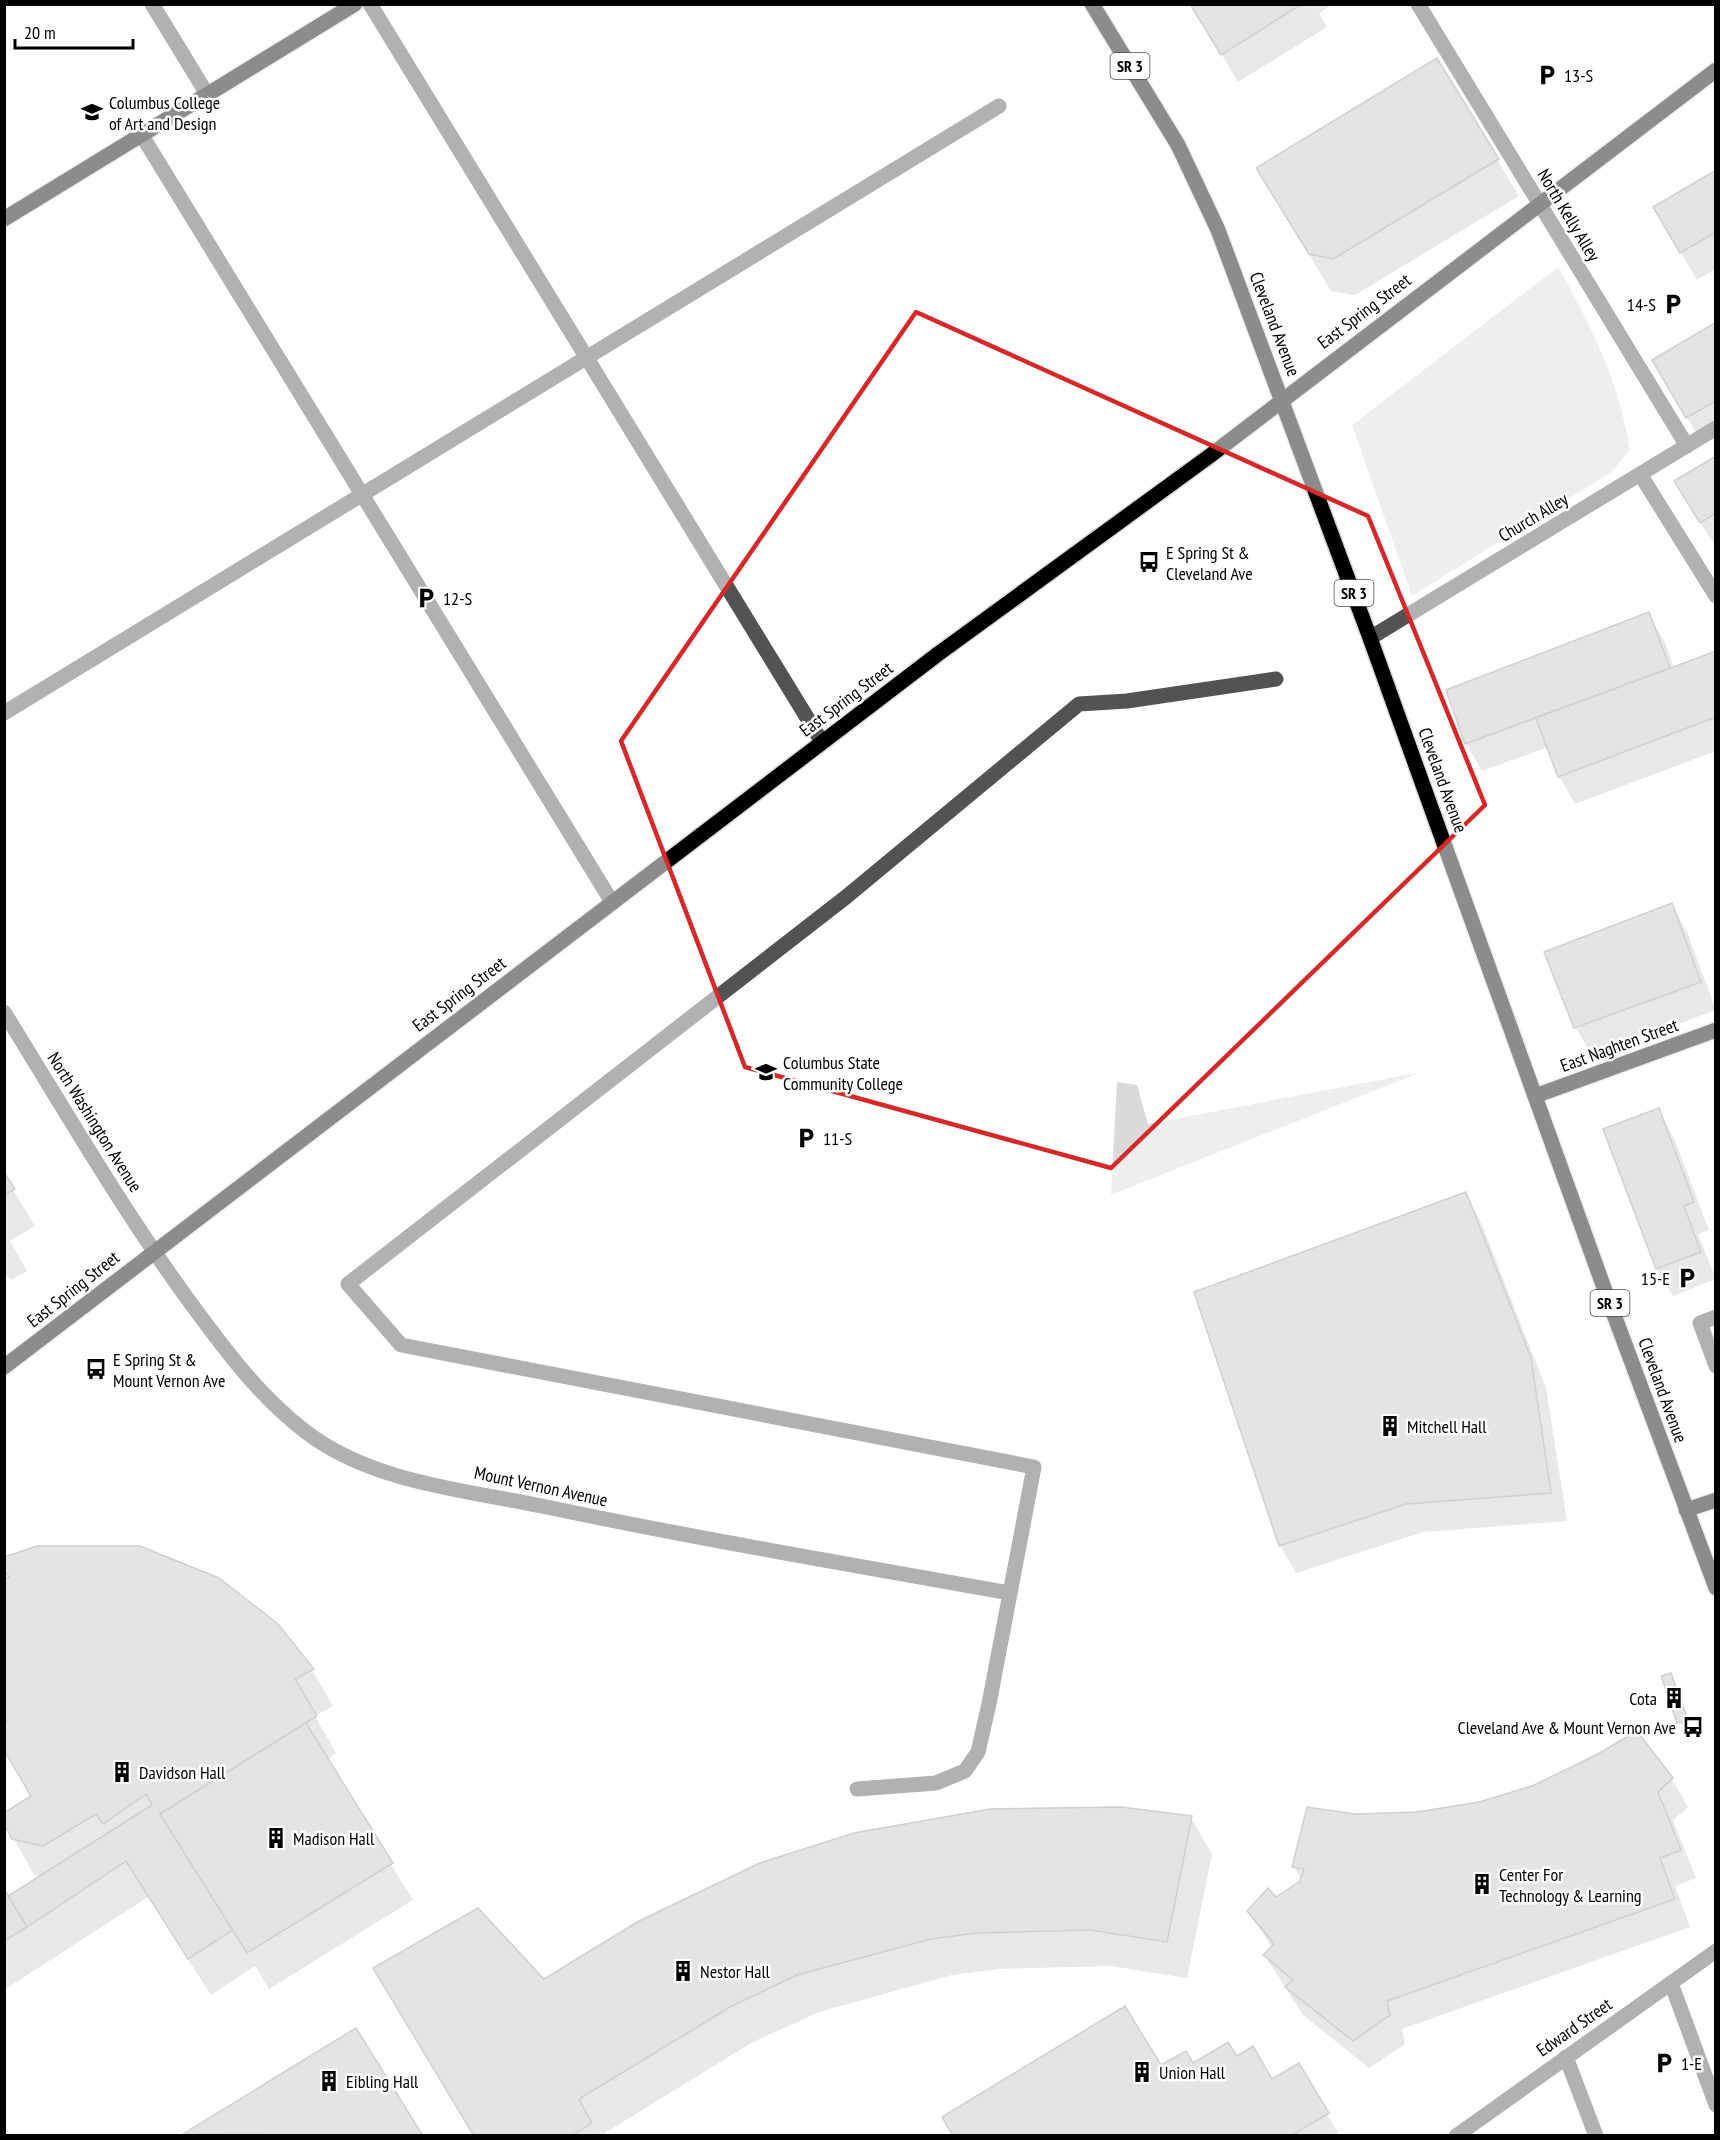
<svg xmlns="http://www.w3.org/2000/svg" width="1720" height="2140" font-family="'PT Sans Narrow',sans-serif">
<rect width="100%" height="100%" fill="#fff"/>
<!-- green -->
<g fill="#dadada">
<path d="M1558,267C1592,326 1619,383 1630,449L1613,471L1412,596L1352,425Z"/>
<polygon points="1421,1072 1111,1195 1117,1082 1137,1085 1148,1124"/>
</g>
<!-- shadow -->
<g fill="#0003">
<polygon points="1192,4 1327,4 1328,7 1319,13 1327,27 1238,82"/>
<polygon points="1437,60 1519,196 1355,295 1331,291 1279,205"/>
<polygon points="1716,172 1716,269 1697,280 1655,208"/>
<polygon points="1716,324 1716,426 1698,436 1654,360"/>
<polygon points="1716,457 1716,547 1692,510"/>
<polygon points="1648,614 1665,642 1674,668 1716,653 1716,751 1575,804 1559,776 1548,747 1482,771 1466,743"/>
<polygon points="1671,904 1687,932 1716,1010 1592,1056 1576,1028 1546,953"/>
<polygon points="1658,1110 1674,1138 1709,1230 1698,1234 1716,1279 1673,1296 1657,1268"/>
<polygon points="4,1175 35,1226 10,1241 27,1271 11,1280 4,1273"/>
<polygon points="1465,1194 1481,1222 1546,1388 1567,1521 1423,1532 1296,1573 1280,1545"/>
<polygon points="312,1670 333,1706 315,1716 336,1753 327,1760 413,1900 269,1989 255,1966 211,1995 148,1897 4,1990 4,1892 8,1898 41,1877 34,1875 4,1820"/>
<polygon points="1671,1675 1692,1729 1684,1732 1663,1677"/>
<polygon points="1636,1733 1672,1779 1688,1807 1673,1820 1696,1878 1675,1886 1690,1927 1402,2029 1405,2044 1369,2068 1303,2015 1265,1956 1272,1948 1249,1911 1275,1899 1302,1881 1294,1867 1355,1815 1417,1813 1479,1803 1532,1787 1597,1756"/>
<polygon points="1191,1818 1212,1854 1187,1978 1111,1966 999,1969 952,1975 819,2012 751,2043 600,2136 474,2136 544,1980"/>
<polygon points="356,2030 421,2136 185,2136 185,2135"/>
<polygon points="1236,2058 1272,2081 1298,2065 1340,2136 954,2136 1161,2067"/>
</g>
<!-- building -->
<g fill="#c3c3c3" stroke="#979797" stroke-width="1.5">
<polygon points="1190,4 1302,4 1221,55"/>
<polygon points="1437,58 1499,159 1333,259 1309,254 1256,168"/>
<polygon points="1716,170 1716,232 1680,253 1653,207"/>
<polygon points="1716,322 1716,401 1686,418 1652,360"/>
<polygon points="1716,456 1716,513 1700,523 1674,481"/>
<polygon points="1649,612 1670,668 1465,744 1446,690"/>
<polygon points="1716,651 1716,717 1558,777 1536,718"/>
<polygon points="1672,903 1701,982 1574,1028 1544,952"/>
<polygon points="1659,1108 1694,1202 1684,1206 1701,1252 1656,1269 1603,1129"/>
<polygon points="4,1172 15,1189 4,1195"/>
<polygon points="1466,1192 1531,1358 1551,1493 1406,1504 1279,1546 1194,1292"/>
<polygon points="37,1546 140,1546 219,1578 278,1624 314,1669 295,1679 317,1716 160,1814 233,1930 188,1959 126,1861 27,1927 8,1896 152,1805 146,1794 103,1824 96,1814 43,1846 12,1839 4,1824 4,1813 31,1796 4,1750 4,1723 7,1721 4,1715 4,1579 9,1577 4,1570 4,1557"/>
<polygon points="1671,1673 1688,1720 1677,1723 1661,1676"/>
<polygon points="306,1723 393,1863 247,1953 160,1814"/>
<polygon points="1637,1731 1673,1778 1658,1792 1681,1850 1660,1858 1675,1899 1387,2001 1390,2015 1353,2041 1285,1987 1293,1980 1263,1955 1274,1944 1247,1911 1268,1888 1276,1897 1300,1881 1304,1869 1292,1867 1307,1807 1355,1814 1417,1812 1479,1802 1532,1786 1596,1755"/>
<polygon points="1121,1807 1192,1816 1167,1942 1090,1930 977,1933 931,1939 797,1975 730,2007 579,2099 592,2123 572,2136 474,2136 373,1968 478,1908 544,1979 639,1921 760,1863 854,1833 990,1809"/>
<polygon points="4,1889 27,1927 4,1941"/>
<polygon points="1125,2006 1161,2065 1186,2051 1193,2063 1228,2042 1237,2056 1253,2046 1272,2079 1299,2063 1329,2113 1291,2136 953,2136 942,2117"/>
<polygon points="356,2028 423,2136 183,2134"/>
</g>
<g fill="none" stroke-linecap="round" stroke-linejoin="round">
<defs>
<g id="major">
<polyline points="1092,4 1178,145 1218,230 1370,638 1607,1296 1716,1588"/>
<polyline points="4,219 355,4"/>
<polyline points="1535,1096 1716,1030"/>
<polyline points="4,1367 938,654 1211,455 1716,70"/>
<polyline points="1686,1510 1716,1500"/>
</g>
</defs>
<!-- major casing -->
<use href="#major" stroke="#dbdbdb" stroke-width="18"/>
<!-- minor -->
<g stroke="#535353" stroke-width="15">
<polyline points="152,4 207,94"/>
<polyline points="370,4 822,742"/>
<polyline points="1418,4 1687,446"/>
<polyline points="141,134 612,902"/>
<polyline points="1640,474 1716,596"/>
<polyline points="1370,638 1716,428"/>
<polyline points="4,713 999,106"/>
<path d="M4,1012C68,1115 128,1220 201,1317C232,1359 264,1400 306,1432C371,1482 464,1490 542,1506C698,1539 854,1565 1010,1593"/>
<polyline points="1716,1317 1700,1323 1716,1366"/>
<polyline points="857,1789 936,1783 965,1771 978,1752 989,1704 1034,1467 401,1345 348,1284 846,897 1079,704 1127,701 1276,679"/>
<polyline points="1671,1983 1716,2105"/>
<polyline points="1566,2057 1596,2136"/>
<polyline points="1456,2136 1716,1951"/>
</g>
<!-- major -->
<use href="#major" stroke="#000" stroke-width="15"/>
</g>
<!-- marked area -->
<path d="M0 0H1720V2140H0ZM916,312L1368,516L1485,805L1111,1168L745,1067L621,741Z" fill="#fff" fill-opacity=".55" fill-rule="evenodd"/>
<path fill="none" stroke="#d62828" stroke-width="4.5" stroke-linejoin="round" d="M916,312L1368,516L1485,805L1111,1168L745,1067L621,741Z"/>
<!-- icons -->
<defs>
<symbol id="parking-bare" viewBox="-9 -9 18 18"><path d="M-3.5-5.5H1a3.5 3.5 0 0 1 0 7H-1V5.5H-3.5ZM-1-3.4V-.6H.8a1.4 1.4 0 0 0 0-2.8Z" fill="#000" stroke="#fff" stroke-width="2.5" paint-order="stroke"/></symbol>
<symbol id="university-bare" viewBox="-9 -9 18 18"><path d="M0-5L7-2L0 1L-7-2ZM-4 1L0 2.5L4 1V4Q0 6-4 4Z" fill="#000" stroke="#fff" stroke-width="2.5" paint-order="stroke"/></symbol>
<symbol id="bus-bare" viewBox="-9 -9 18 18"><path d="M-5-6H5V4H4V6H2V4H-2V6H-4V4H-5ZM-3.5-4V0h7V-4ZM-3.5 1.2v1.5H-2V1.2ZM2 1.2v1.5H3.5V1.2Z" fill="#000" stroke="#fff" stroke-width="2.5" paint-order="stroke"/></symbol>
<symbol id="building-bare" viewBox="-9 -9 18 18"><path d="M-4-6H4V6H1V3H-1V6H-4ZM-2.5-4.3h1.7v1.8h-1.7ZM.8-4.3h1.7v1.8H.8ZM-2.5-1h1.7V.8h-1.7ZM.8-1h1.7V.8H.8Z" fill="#000" stroke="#fff" stroke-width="2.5" paint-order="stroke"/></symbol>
</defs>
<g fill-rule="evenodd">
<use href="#parking-bare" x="1532" y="60" width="30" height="30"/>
<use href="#university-bare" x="77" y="97" width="30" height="30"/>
<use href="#parking-bare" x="1658" y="289" width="30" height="30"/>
<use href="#bus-bare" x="1134" y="547" width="30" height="30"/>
<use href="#parking-bare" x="411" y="583" width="30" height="30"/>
<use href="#university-bare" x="751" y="1057" width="30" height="30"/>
<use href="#parking-bare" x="791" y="1123" width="30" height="30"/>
<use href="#parking-bare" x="1672" y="1263" width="30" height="30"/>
<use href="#bus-bare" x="81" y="1354" width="30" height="30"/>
<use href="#building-bare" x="1375" y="1411" width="30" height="30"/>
<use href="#building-bare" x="1659" y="1683" width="30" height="30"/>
<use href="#bus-bare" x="1678" y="1712" width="30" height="30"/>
<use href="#building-bare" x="107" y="1757" width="30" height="30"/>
<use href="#building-bare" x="261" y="1823" width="30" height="30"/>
<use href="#building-bare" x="1467" y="1869" width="30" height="30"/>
<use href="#building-bare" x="668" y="1956" width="30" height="30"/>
<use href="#parking-bare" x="1649" y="2048" width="30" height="30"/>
<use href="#building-bare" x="1127" y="2057" width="30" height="30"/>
<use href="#building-bare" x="314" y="2066" width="30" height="30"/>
</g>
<g text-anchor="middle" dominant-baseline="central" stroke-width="5" stroke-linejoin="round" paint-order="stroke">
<!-- shield labels -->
<g fill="#fff" stroke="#4c4c4c" stroke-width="1.5">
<rect x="1110.5" y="53" width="39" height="26" rx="4.5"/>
<rect x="1334.5" y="580" width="39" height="26" rx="4.5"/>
<rect x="1590.5" y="1290" width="39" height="26" rx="4.5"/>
</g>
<g font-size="16" font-weight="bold" fill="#000">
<text x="1130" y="66">SR 3</text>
<text x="1354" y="593">SR 3</text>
<text x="1610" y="1303">SR 3</text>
</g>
<!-- poi labels -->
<g font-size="18" fill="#000" stroke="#fff" text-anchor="start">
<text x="1564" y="75">13-S</text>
<text x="109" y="102">Columbus College<tspan x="109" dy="21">of Art and Design</tspan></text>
<text x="1656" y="304" text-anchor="end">14-S</text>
<text x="1166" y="552">E Spring St &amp;<tspan x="1166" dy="21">Cleveland Ave</tspan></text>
<text x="443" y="598">12-S</text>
<text x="783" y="1062">Columbus State<tspan x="783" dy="21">Community College</tspan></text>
<text x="823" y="1138">11-S</text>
<text x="1670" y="1278" text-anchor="end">15-E</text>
<text x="113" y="1359">E Spring St &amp;<tspan x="113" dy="21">Mount Vernon Ave</tspan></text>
<text x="1407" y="1426">Mitchell Hall</text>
<text x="1657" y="1698" text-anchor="end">Cota</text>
<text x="1676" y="1727" text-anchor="end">Cleveland Ave &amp; Mount Vernon Ave</text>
<text x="139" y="1772">Davidson Hall</text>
<text x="293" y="1838">Madison Hall</text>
<text x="1499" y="1874">Center For<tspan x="1499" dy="21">Technology &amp; Learning</tspan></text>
<text x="700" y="1971">Nestor Hall</text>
<text x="1681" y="2063">1-E</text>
<text x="1159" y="2072">Union Hall</text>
<text x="346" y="2081">Eibling Hall</text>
</g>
<!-- street labels -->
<g font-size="18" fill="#000" stroke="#fff">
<text transform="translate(1569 215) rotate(59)">North Kelly Alley</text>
<text transform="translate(1364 311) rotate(-37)">East Spring Street</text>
<text transform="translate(1275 324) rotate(69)">Cleveland Avenue</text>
<text transform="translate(1533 517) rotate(-31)">Church Alley</text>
<text transform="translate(846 699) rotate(-37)">East Spring Street</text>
<text transform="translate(1443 780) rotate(70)">Cleveland Avenue</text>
<text transform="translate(459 994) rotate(-37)">East Spring Street</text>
<text transform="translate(1619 1045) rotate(-20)">East Naghten Street</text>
<text transform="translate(95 1122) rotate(58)">North Washington Avenue</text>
<text transform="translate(73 1289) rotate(-38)">East Spring Street</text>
<text transform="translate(1663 1390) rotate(70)">Cleveland Avenue</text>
<text transform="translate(541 1486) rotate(12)">Mount Vernon Avenue</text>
<text transform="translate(1574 2027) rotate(-35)">Edward Street</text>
</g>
</g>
<!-- border -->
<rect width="1720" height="2140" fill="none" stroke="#000000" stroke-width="12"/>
<!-- scale -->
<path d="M15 39v9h118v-9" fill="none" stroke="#000000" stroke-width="3"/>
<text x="24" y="39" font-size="18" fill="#000000" stroke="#ffffff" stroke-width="4.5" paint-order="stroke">20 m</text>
</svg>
